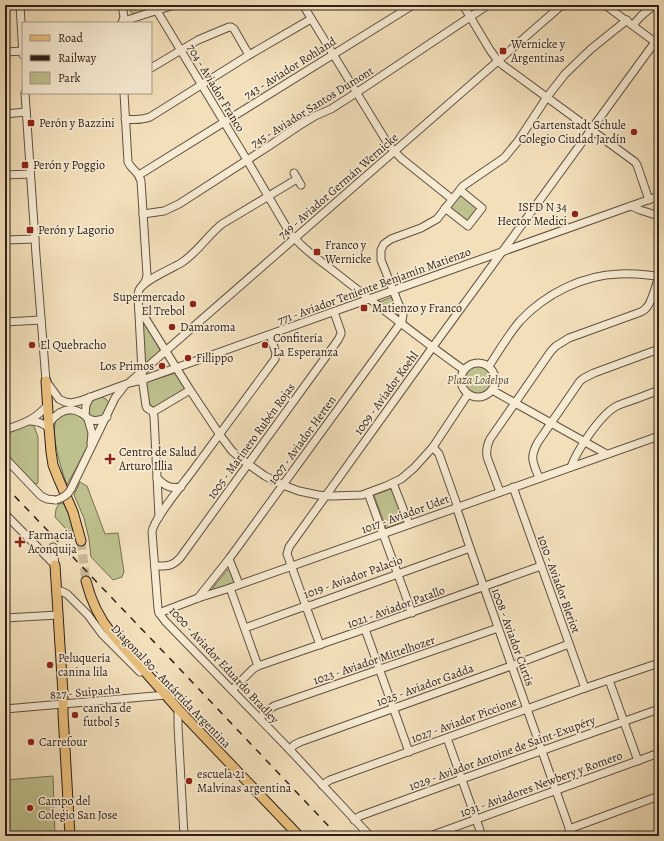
<svg xmlns="http://www.w3.org/2000/svg" width="664" height="841" font-family="Alegreya,serif">
<rect width="100%" height="100%" fill="#f3e0bb"/>
<filter id="stains"><feTurbulence type="fractalNoise" baseFrequency=".005" numOctaves="4"/><feColorMatrix values="0 0 0 0 .2 0 0 0 0 .09 0 0 0 0 .02 0 0 0 .5 -.17"/></filter>
<radialGradient id="worn" r=".72"><stop offset=".6" stop-color="#630" stop-opacity="0"/><stop offset="1" stop-color="#630" stop-opacity=".3"/></radialGradient>
<!-- green -->
<g fill="#bec18e" stroke="#767054">
<polygon points="127,5 170,5 134,15 131,12"/>
<polygon points="460,190 482,208 468,226 445,208"/>
<polygon points="392,297 401,315 400,319 379,302"/>
<polygon points="143,321 145,321 161,352 147,363 145,363 142,322"/>
<circle cx="478" cy="380" r="15"/>
<polygon points="176,373 187,388 155,408 150,405 145,384 146,382"/>
<path d="M101,397L106,399L109,403L104,415L98,417H92C83,408 91,399 101,397Z"/>
<path d="M67,412H75L86,420L90,431V442L67,485C62,472 49,432 57,419C59,416 64,414 67,412Z"/>
<polygon points="29,424 34,426 38,437 38,483 36,484 31,481 5,452 5,432"/>
<polygon points="80,482 87,486 105,534 118,533 124,572 122,577 113,580 91,557 89,539 84,518 74,495"/>
<polygon points="394,488 406,521 386,528 374,495"/>
<polygon points="63,503 68,512 76,540 55,517 56,509 59,504"/>
<polygon points="229,568 238,583 207,595"/>
<polygon points="53,776 55,836 5,836 5,780"/>
</g>
<g fill="none" stroke-linecap="round" stroke-linejoin="round">
<!-- major-tunnel -->
<polyline stroke="#ccba9b" stroke-width="9" stroke-dasharray="9 4.5" stroke-linecap="butt" points="81,541 86,581"/>
<defs>
<g id="minor">
<polyline points="20,5 23,55"/>
<polyline points="122,5 124,17 122,23"/>
<polyline points="303,5 388,144 394,151 402,159 452,199"/>
<polyline points="463,5 490,50 498,61 504,66 635,162 637,165 649,200"/>
<polyline points="605,5 659,45"/>
<path d="M157,11L247,160L288,230C301,249 327,265 345,280C384,310 423,341 464,370"/>
<polyline points="124,21 174,5"/>
<polyline points="633,25 641,16 654,5"/>
<polyline points="5,52 23,51"/>
<polyline points="151,68 198,40 229,27 231,27 234,29 249,55"/>
<polyline points="25,93 36,255 46,381 59,399 65,402 71,403 80,401 129,383 142,380 369,299 659,196"/>
<path d="M124,93L128,162C132,171 138,170 141,181L147,275L146,280L143,285"/>
<polyline points="5,114 26,112"/>
<path d="M125,119C134,120 142,120 150,117L249,55L311,19"/>
<polyline points="294,173 301,185"/>
<polyline points="5,175 30,174"/>
<polyline points="139,175 413,5"/>
<polyline points="631,206 640,210 659,216"/>
<polyline points="445,208 468,226 482,208 460,190"/>
<polyline points="143,214 164,211 179,204 269,146 297,127 315,116 331,109 356,93 488,5"/>
<polyline points="5,240 35,239"/>
<polyline points="139,308 190,390 220,435 232,451 248,464 265,476 283,485 299,491 318,495 331,496 362,495 386,486 401,479 414,468 433,447 468,394"/>
<polyline points="5,322 41,320"/>
<path d="M270,335L276,353L275,359C247,397 219,435 191,473C182,485 153,520 152,532L158,609L159,613L165,621L290,750L370,836"/>
<circle cx="478" cy="380" r="17"/>
<path d="M489,366C499,351 508,335 520,321C545,294 583,275 619,274C633,273 646,275 659,276"/>
<polyline points="130,382 562,5"/>
<polyline points="492,390 515,403 603,452 606,454"/>
<polyline points="153,412 190,390"/>
<polyline points="85,415 86,405 90,397"/>
<polyline points="88,419 92,433 91,444"/>
<path d="M30,421C38,421 43,423 49,428"/>
<path d="M49,423C57,413 68,405 81,413C84,414 86,417 89,419C95,422 102,420 107,417"/>
<path d="M5,430C24,423 33,421 47,406"/>
<polyline points="433,447 439,454 456,502 458,512 470,548 572,836"/>
<polyline points="5,458 41,496 47,499 56,500"/>
<path d="M571,467C577,450 600,416 615,407C620,404 625,403 630,401C639,398 649,394 659,390"/>
<path d="M157,478C165,486 170,489 181,487"/>
<path d="M539,478C533,462 529,458 538,442L580,381L584,378L594,373L659,349"/>
<polyline points="393,483 409,524"/>
<polyline points="513,487 585,688"/>
<polyline points="71,489 115,398 125,385"/>
<path d="M500,492L487,457C486,450 487,445 490,439L551,351L556,346L569,338L638,313C641,312 644,311 646,308C652,303 656,284 659,276"/>
<polyline points="368,493 412,613"/>
<polyline points="5,514 55,565"/>
<path d="M159,517L154,417L153,412L147,408L146,406L143,385L142,371L138,296C138,294 138,292 139,290C144,280 171,269 181,263C197,253 207,236 222,224L297,179"/>
<polyline points="53,547 55,565"/>
<polyline points="229,559 239,584"/>
<path d="M155,566C166,566 172,567 180,558L338,340L341,334V332L334,312"/>
<polyline points="230,588 258,666 253,669 232,690"/>
<polyline points="57,591 61,591 67,594 88,615 102,634 140,672"/>
<polyline points="198,598 229,559 402,321 403,315 381,260 381,250 384,244 391,239 421,228 437,219 463,186 504,158 518,141 547,97 565,74 591,49 627,20"/>
<polyline points="159,613 198,598 230,588 659,436"/>
<polyline points="5,618 58,615"/>
<polyline points="245,628 300,608 312,605 470,548"/>
<polyline points="365,629 409,752"/>
<polyline points="320,645 287,554 289,547 432,348 655,42"/>
<polyline points="258,666 365,629 541,566"/>
<polyline points="609,680 638,761"/>
<polyline points="5,709 166,695"/>
<polyline points="178,709 178,726 184,836"/>
<polyline points="259,718 267,711 274,706 498,628"/>
<polyline points="447,738 482,836"/>
<polyline points="290,750 294,745 300,742 511,666 569,644"/>
<polyline points="322,785 330,780 585,688 659,663"/>
<polyline points="354,820 360,816 462,779 659,709"/>
<polyline points="569,829 659,796"/>
<polyline points="430,836 659,753"/>
</g>
<g id="major">
<polyline points="46,381 49,428 51,452 53,465 59,480 73,512 81,541"/>
<polyline points="55,565 63,694 63,714 70,836"/>
<path d="M86,581C91,601 99,618 112,634L178,709L299,836"/>
</g>
</defs>
<!-- minor casing -->
<use href="#minor" stroke="#605042" stroke-width="9"/>
<!-- major casing -->
<use href="#major" stroke="#2f201a" stroke-width="11"/>
<!-- minor -->
<use href="#minor" stroke="#f7ebd3" stroke-width="7"/>
<!-- major -->
<use href="#major" stroke="#eac07e" stroke-width="9"/>
<!-- rail -->
<polyline stroke="#2f201a" stroke-width="1.5" stroke-dasharray="7 7" stroke-linecap="butt" points="5,486 177,666 338,836"/>
<defs>
<path id="minor-bridge" d="M56,500C63,498 68,495 71,489"/>
</defs>
<!-- minor-bridge casing -->
<use href="#minor-bridge" stroke="#605042" stroke-width="9" stroke-linecap="butt"/>
<!-- minor-bridge -->
<use href="#minor-bridge" stroke="#f7ebd3" stroke-width="7"/>
</g>
<!-- markers -->
<g fill="#8f2418" stroke="#f7ebd3" stroke-width="1.5">
<rect x="499" y="47" width="8" height="8" rx="2"/>
<rect x="27" y="119" width="8" height="8" rx="2"/>
<circle cx="634" cy="132" r="4"/>
<rect x="21" y="161" width="8" height="8" rx="2"/>
<circle cx="575" cy="214" r="4"/>
<rect x="26" y="226" width="8" height="8" rx="2"/>
<rect x="313" y="248" width="8" height="8" rx="2"/>
<circle cx="193" cy="304" r="4"/>
<rect x="360" y="304" width="8" height="8" rx="2"/>
<circle cx="172" cy="327" r="4"/>
<circle cx="32" cy="345" r="4"/>
<circle cx="265" cy="345" r="4"/>
<circle cx="188" cy="358" r="4"/>
<circle cx="162" cy="366" r="4"/>
<path d="M108 453h4v4h4v4h-4v4h-4v-4h-4v-4h4z"/>
<path d="M18 536h4v4h4v4h-4v4h-4v-4h-4v-4h4z"/>
<circle cx="50" cy="665" r="4"/>
<circle cx="75" cy="715" r="4"/>
<circle cx="31" cy="742" r="4"/>
<circle cx="189" cy="781" r="4"/>
<circle cx="30" cy="808" r="4"/>
</g>
<g text-anchor="middle" dominant-baseline="central" stroke-width="3.5" stroke-linejoin="round" paint-order="stroke">
<!-- poi labels -->
<g font-size="12" fill="#2f201a" stroke="#f7ebd3" text-anchor="start">
<text x="511" y="44">Wernicke y<tspan x="511" dy="14">Argentinas</tspan></text>
<text x="39" y="123">Perón y Bazzini</text>
<text x="626" y="125" text-anchor="end">Gartenstadt Schule<tspan x="626" dy="14">Colegio Ciudad Jardín</tspan></text>
<text x="33" y="165">Perón y Poggio</text>
<text x="567" y="207" text-anchor="end">ISFD N 34<tspan x="567" dy="14">Hector Medici</tspan></text>
<text x="38" y="230">Perón y Lagorio</text>
<text x="325" y="245">Franco y<tspan x="325" dy="14">Wernicke</tspan></text>
<text x="185" y="297" text-anchor="end">Supermercado<tspan x="185" dy="14">El Trebol</tspan></text>
<text x="372" y="308">Matienzo y Franco</text>
<text x="180" y="327">Damaroma</text>
<text x="273" y="338">Confitería<tspan x="273" dy="14">La Esperanza</tspan></text>
<text x="40" y="345">El Quebracho</text>
<text x="196" y="358">Fillippo</text>
<text x="154" y="366" text-anchor="end">Los Primos</text>
<text x="119" y="452">Centro de Salud<tspan x="119" dy="14">Arturo Illia</tspan></text>
<text x="28" y="535">Farmacia<tspan x="28" dy="14">Aconquija</tspan></text>
<text x="58" y="658">Peluquería<tspan x="58" dy="14">canina lila</tspan></text>
<text x="83" y="708">cancha de<tspan x="83" dy="14">futbol 5</tspan></text>
<text x="39" y="742">Carrefour</text>
<text x="197" y="774">escuela 21<tspan x="197" dy="14">Malvinas argentina</tspan></text>
<text x="38" y="801">Campo del<tspan x="38" dy="14">Colegio San Jose</tspan></text>
</g>
<!-- street labels -->
<g font-size="12" fill="#2f201a" stroke="#f7ebd3">
<text transform="translate(290 68) rotate(-32)">743 - Aviador Rohland</text>
<text transform="translate(216 88) rotate(59)">704 - Aviador Franco</text>
<text transform="translate(312 107) rotate(-32)">745 - Aviador Santos Dumont</text>
<text transform="translate(338 186) rotate(-41)">749 - Aviador Germán Wernicke</text>
<text transform="translate(374 286) rotate(-20)">771 - Aviador Teniente Benjamín Matienzo</text>
<text transform="translate(386 393) rotate(-54)">1009 - Aviador Koehl</text>
<text transform="translate(302 440) rotate(-54)">1007 - Aviador Herten</text>
<text transform="translate(251 441) rotate(-54)">1005 - Marinero Rubén Rojas</text>
<text transform="translate(405 514) rotate(-20)">1017 - Aviador Udet</text>
<text transform="translate(353 577) rotate(-20)">1019 - Aviador Palacio</text>
<text transform="translate(559 584) rotate(70)">1010 - Aviador Bleriot</text>
<text transform="translate(396 607) rotate(-20)">1021 - Aviador Patallo</text>
<text transform="translate(513 637) rotate(70)">1008 - Aviador Curtis</text>
<text transform="translate(374 660) rotate(-19)">1023 - Aviador Mittelhozer</text>
<text transform="translate(224 665) rotate(47)">1000 - Aviador Eduardo Bradley</text>
<text transform="translate(425 685) rotate(-20)">1025 - Aviador Gadda</text>
<text transform="translate(171 686) rotate(46)">Diagonal 80 - Antártida Argentina</text>
<text transform="translate(85 692) rotate(-5)">827 - Suipacha</text>
<text transform="translate(464 720) rotate(-20)">1027 - Aviador Piccione</text>
<text transform="translate(502 753) rotate(-20)">1029 - Aviador Antoine de Saint-Exupéry</text>
<text transform="translate(541 784) rotate(-20)">1031 - Aviadores Newbery y Romero</text>
</g>
<!-- park labels -->
<g font-size="12" font-style="italic" fill="#5a503d" stroke="#f7ebd3">
<text x="478" y="380">Plaza Lodelpa</text>
</g>
</g>
<!-- margin -->
<rect width="664" height="841" fill="none" stroke="#f3e0bb" stroke-width="20"/>
<rect x="6" y="6" width="652" height="829" fill="none" stroke="#2f201a" stroke-width="2"/>
<rect x="10" y="10" width="644" height="821" fill="none" stroke="#2f201a"/>
<!-- legend -->
<rect x="22" y="22" width="130" height="72" fill="#f7ebd3" stroke="#a79a89"/>
<rect x="30" y="35" width="20" height="6" fill="#eac07e" stroke="#a79a89"/>
<text x="58" y="42" font-size="12" fill="#2f201a">Road</text>
<rect x="30" y="55" width="20" height="6" fill="#2f201a" stroke="#a79a89"/>
<text x="58" y="62" font-size="12" fill="#2f201a">Railway</text>
<rect x="30" y="72" width="20" height="12" fill="#bec18e" stroke="#a79a89"/>
<text x="58" y="82" font-size="12" fill="#2f201a">Park</text>
<rect width="100%" height="100%" filter="url(#stains)"/>
<rect width="100%" height="100%" fill="url(#worn)"/>
</svg>
